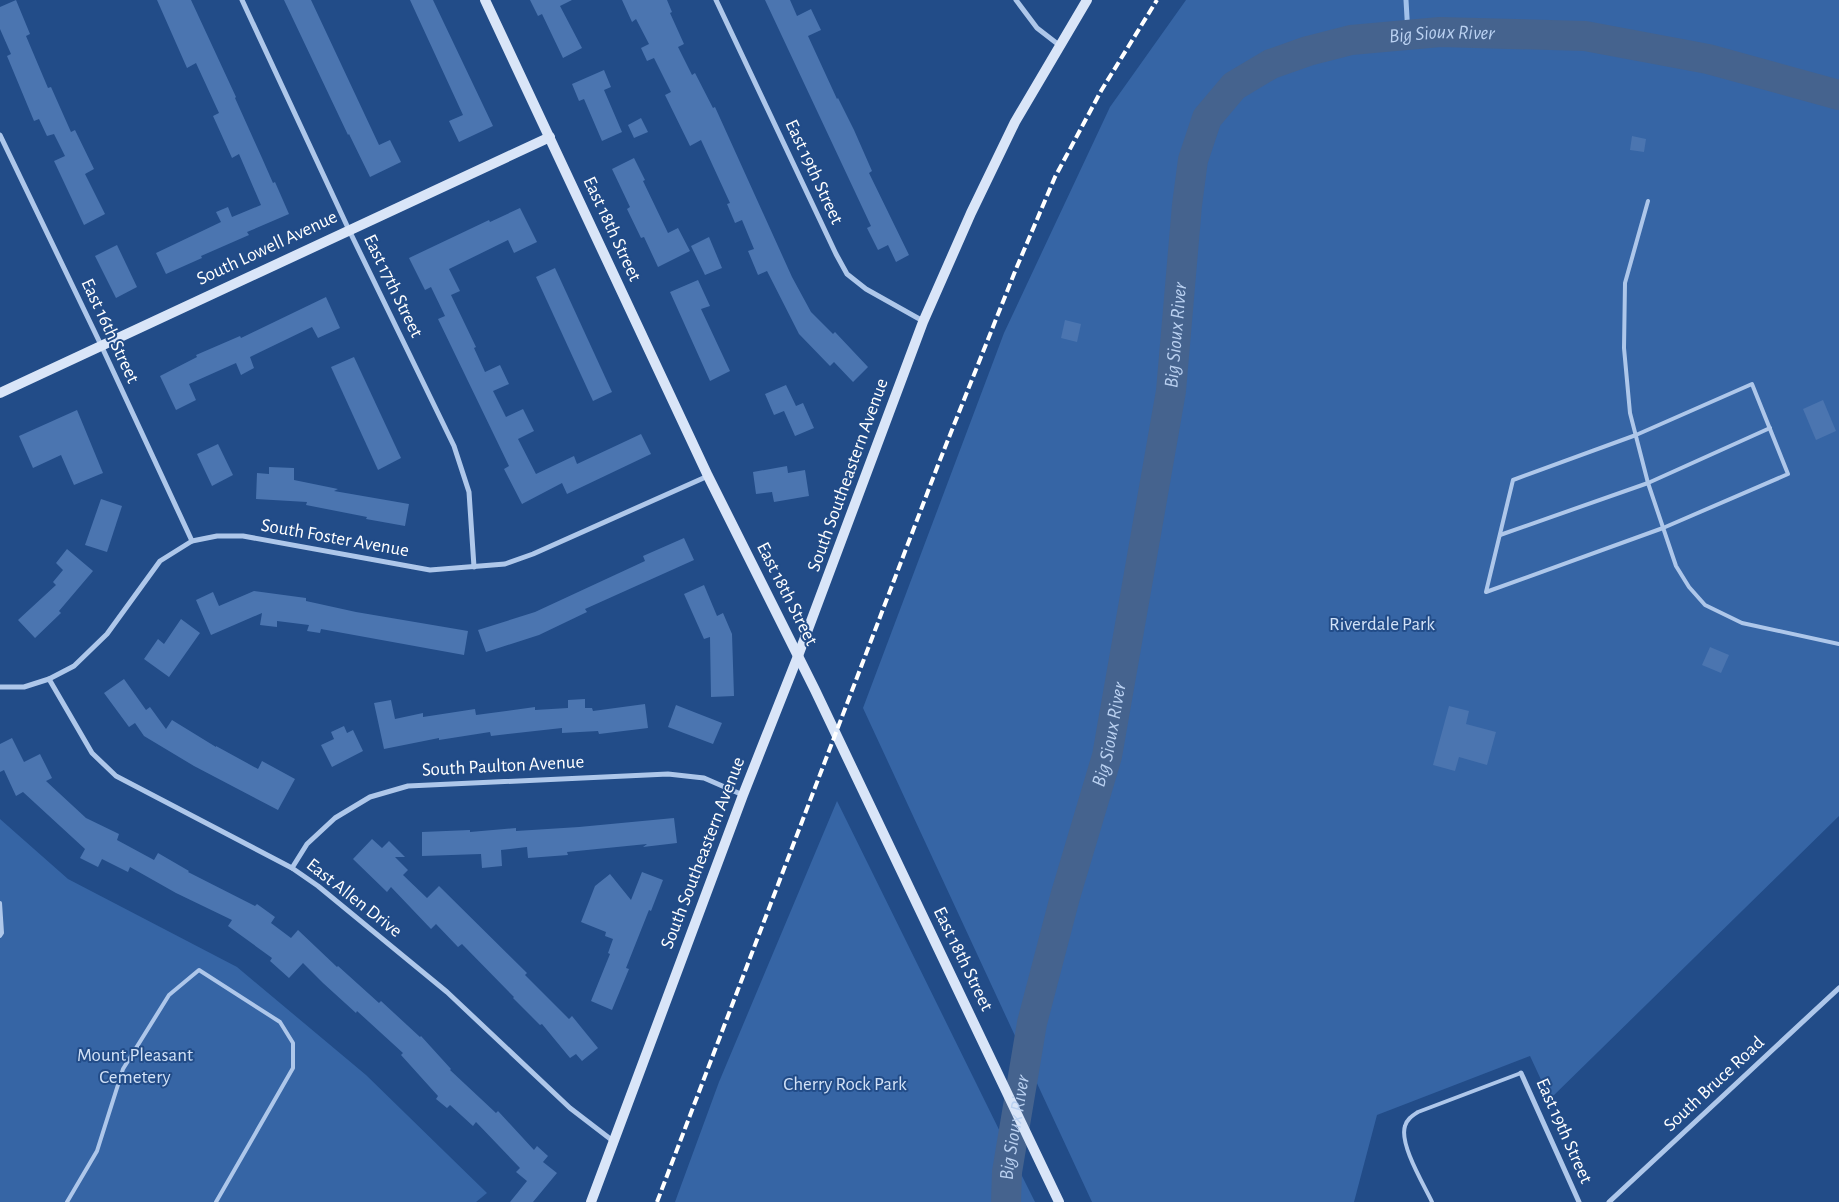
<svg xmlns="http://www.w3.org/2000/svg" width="1839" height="1202" font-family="'Alegreya Sans',sans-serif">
<rect width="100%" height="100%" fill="#224c88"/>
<!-- green -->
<g fill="#3665a5">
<polygon points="1186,0 1839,0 1839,816 1550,1099 1530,1056 1377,1115 1354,1202 1092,1202 863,708 1004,333 1110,107"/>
<polygon points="837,801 1012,1156 1035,1202 675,1202 719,1082"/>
<polygon points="0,819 68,879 237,967 366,1075 487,1193 476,1202 0,1202"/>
</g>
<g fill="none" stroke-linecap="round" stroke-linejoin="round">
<!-- stream -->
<polyline stroke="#a2c2eb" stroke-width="5" points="1406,0 1408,35"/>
<!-- river -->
<path stroke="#45638e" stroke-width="30" id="s1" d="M1006,1202L1007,1172L1032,1023L1065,897L1107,756L1171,391L1187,205L1193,160L1207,118L1234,86L1271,64L1308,51L1351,40L1440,32L1585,36L1708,59L1839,95"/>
</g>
<!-- building -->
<g fill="#4b75b0">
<polygon points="16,0 30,34 26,36 48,88 51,87 71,132 75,130 94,169 85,174 105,214 84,225 54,161 65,156 54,134 47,136 39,119 34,121 7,56 11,54 0,29 0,7"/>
<polygon points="157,0 191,0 236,97 235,98 262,158 273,183 275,182 289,214 247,232 249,235 201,256 202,258 166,274 156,253 221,222 216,212 228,207 232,217 261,205 239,154 232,158 213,116 219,113 196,63 187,68"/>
<polygon points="284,0 311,0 379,145 390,140 401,162 370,177 349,134 348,135"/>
<polygon points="410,0 433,0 493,126 459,142 449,121 463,115"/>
<polygon points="530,0 572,0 560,6 582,48 563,58 542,14 538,16"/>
<polygon points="622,0 667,0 672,12 670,13 684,44 678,47 692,75 695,73 713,108 715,107 792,277 811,312 833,334 835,332 868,367 853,382 834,362 830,366 799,334 767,271 758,275 748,251 754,249 742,220 735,223 727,204 730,203 701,140 690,146 665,95 671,92 654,58 647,61 641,48 649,44 636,19 632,22"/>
<polygon points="765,0 790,0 797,16 811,9 821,30 808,36 837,99 838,98 854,130 872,171 869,173 909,255 896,262 888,245 878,250 867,228 871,226"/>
<polygon points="604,70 611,87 604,90 622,132 602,141 584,99 579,101 572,84"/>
<polygon points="641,118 648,132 634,138 628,125"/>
<polygon points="1632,136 1646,139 1644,152 1630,150"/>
<polygon points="634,158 645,180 643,181 668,233 678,228 690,251 658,267 644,237 641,238 627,209 630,207 612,169"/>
<polygon points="520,208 537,242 514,253 508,240 449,269 460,291 451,295 476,347 474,348 485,372 500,365 509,384 493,391 506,417 523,409 534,431 518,439 536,474 574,456 577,464 641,434 651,454 567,494 562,483 522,504 504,469 509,466 438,319 445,316 431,287 425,290 409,258 489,220 490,222"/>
<polygon points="709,237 722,268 705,275 691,246"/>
<polygon points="117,245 137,287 116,298 95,256"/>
<polygon points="555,268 612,392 593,401 536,277"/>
<polygon points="698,280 710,306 701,309 730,371 710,381 670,292"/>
<polygon points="326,297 340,328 318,338 312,327 250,357 254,368 241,375 236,363 189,384 196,400 176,410 160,376 197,357 196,355 240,336 241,338"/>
<polygon points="1065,320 1081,324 1077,342 1061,338"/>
<polygon points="354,357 401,458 378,470 331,367"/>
<polygon points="786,385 796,406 803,403 814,428 795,436 784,411 774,415 765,394"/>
<polygon points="1823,400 1836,431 1816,440 1803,409"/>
<polygon points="77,410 103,473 74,485 61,455 33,468 19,436"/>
<polygon points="218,444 233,475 212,486 197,454"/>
<polygon points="787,466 788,473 805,470 809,496 774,502 772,492 756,494 753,472"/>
<polygon points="269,467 294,468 294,480 338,489 334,491 409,504 405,526 366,519 367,517 306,505 307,502 256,499 257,473 269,474"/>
<polygon points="101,499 122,506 107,552 85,545"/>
<polygon points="684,538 694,560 585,609 587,612 539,635 486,652 478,630 535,612 645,561 643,556"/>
<polygon points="67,549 93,571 59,611 61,613 35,638 18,620 56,585 53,582 63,570 56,563"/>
<polygon points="704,585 717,616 723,613 732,634 734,696 711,697 710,637 704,639 684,594"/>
<polygon points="254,591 306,598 306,601 356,612 468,631 464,655 321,629 320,633 307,631 309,625 277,621 277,627 260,625 262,613 211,635 196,600 213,592 219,606"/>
<polygon points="181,619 200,633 169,677 144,659 158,639 164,644"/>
<polygon points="1710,647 1729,655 1721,673 1702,665"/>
<polygon points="124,679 146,710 150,707 166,729 172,720 216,747 216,746 258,769 262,761 295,779 278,810 194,766 144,736 135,723 129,727 104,693"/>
<polygon points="585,699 585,708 592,708 593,711 645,704 648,728 599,734 598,731 562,733 562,728 491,736 490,732 439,740 439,738 384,749 374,703 391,700 395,719 423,713 423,717 475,709 476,715 535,707 535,710 568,708 568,700"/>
<polygon points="676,705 722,723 713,744 668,727"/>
<polygon points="1449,706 1469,711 1466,724 1496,732 1487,765 1459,757 1455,771 1433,765"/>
<polygon points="344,726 347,733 353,730 363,751 332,767 321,745 334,739 331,732"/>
<polygon points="12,738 24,762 40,754 52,778 46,781 86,818 119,834 117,840 154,860 158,853 189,871 188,872 255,906 257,904 275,917 271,923 291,938 298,930 337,967 338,966 379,1003 381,1001 420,1037 421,1036 451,1069 450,1070 496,1113 498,1111 534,1150 537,1146 548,1156 543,1162 557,1173 533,1202 510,1202 527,1181 516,1172 520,1168 476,1122 473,1126 450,1105 447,1108 436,1099 438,1096 401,1055 403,1053 357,1011 356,1013 323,983 303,963 289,978 270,961 272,958 228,926 232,920 176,893 130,867 128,872 102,859 98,867 80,858 85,849 23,792 16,796 4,770 0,772 0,744"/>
<polygon points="674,818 677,843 643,847 647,844 567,852 568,855 528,858 527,847 501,850 502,866 482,868 481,854 422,856 422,832 470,830 470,832 516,828 516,831 579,827"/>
<polygon points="372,839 382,848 389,841 405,857 395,857 408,870 403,875 427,898 439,886 527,973 525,975 569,1019 572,1016 598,1048 582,1061 576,1054 570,1058 542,1024 540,1025 513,998 514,997 462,944 458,947 436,924 431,929 391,887 387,892 353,859"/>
<polygon points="642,872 663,880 651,911 649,910 626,968 629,969 612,1010 591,1001 610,954 608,953 613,939 605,936 606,932 581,922 595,886 610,874 631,900"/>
</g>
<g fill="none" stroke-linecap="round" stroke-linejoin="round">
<!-- lane -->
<g stroke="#aec7ea" stroke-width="4">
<polyline points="1648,201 1625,283 1624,348 1630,413 1648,483 1676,566 1689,587 1705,605 1742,623 1839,644"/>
<polygon points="1752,384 1788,474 1663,528 1486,592 1513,480 1636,435"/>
<polyline points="1500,535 1648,483 1770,428"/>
<polyline points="0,903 2,933 0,936"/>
<polyline points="67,1202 97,1151 123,1069 169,995 199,970 280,1022 293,1043 293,1068 216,1202"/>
<path d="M1432,1202C1424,1185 1399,1144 1405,1126C1407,1119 1412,1116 1418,1112L1521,1073"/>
</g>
<!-- street -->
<g stroke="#aec7ea" stroke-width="5">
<polyline points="242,0 349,230 454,446 469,492 474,567"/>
<polyline points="716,0 836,254 847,274 866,289 923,321"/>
<polyline points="1016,0 1037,28 1059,45"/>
<polyline points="0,135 101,345 192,541"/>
<polyline points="49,679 92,753 116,776 292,868 318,886 447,992 570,1108 613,1141"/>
<polyline points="0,687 24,687 49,679 74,666 107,634 160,561 192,541 217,536 243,536 430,570 505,564 533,554 708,476"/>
<polyline points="292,868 307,844 335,818 370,797 408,786 668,774 704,778 743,795"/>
<polyline points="1521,1073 1579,1202"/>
<polyline points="1609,1202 1839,988"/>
</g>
<!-- secondary -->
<g stroke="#d9e5f8" stroke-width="10">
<polyline points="485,0 708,476 815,690 1059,1202"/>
<polyline points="0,393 550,137"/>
<polyline points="591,1202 743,795 798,656 923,322 971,213 1015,122 1087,0"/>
</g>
<!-- rail -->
<polyline stroke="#fff" stroke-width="4" stroke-dasharray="9 4" stroke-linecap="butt" points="657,1202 938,465 1016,269 1055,177 1101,91 1157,0"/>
</g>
<g text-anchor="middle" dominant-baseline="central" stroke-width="4" stroke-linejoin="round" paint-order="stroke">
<!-- street labels -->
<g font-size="19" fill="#fff" stroke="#224c88">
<text transform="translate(814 172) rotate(65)">East 19th Street</text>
<text transform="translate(612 229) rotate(65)">East 18th Street</text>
<text transform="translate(267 248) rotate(-25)">South Lowell Avenue</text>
<text transform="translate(393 286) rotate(64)">East 17th Street</text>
<text transform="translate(110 331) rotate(65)">East 16th Street</text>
<text transform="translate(848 475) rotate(-70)">South Southeastern Avenue</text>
<text transform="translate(335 538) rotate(10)">South Foster Avenue</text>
<text transform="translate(787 594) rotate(63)">East 18th Street</text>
<text transform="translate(503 766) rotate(-3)">South Paulton Avenue</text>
<text transform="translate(703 853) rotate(-69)">South Southeastern Avenue</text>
<text transform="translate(354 898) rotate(38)">East Allen Drive</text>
<text transform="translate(963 959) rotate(64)">East 18th Street</text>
<text transform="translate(1714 1084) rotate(-43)">South Bruce Road</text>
<text transform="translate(1564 1131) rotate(66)">East 19th Street</text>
</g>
<!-- park labels -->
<g font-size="19" fill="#d2e2f7" stroke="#224c88">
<text x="1382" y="624">Riverdale Park</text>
<text x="135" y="1055">Mount Pleasant<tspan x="135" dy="22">Cemetery</tspan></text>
<text x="845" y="1084">Cherry Rock Park</text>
</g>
<!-- water labels -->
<g font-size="20" font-style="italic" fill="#bad1f1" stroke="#224c88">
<text stroke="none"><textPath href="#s1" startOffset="1365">Big Sioux River</textPath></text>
<text stroke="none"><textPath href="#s1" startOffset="885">Big Sioux River</textPath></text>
<text stroke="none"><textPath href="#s1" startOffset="480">Big Sioux River</textPath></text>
<text stroke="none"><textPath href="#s1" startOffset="75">Big Sioux River</textPath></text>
</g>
</g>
</svg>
